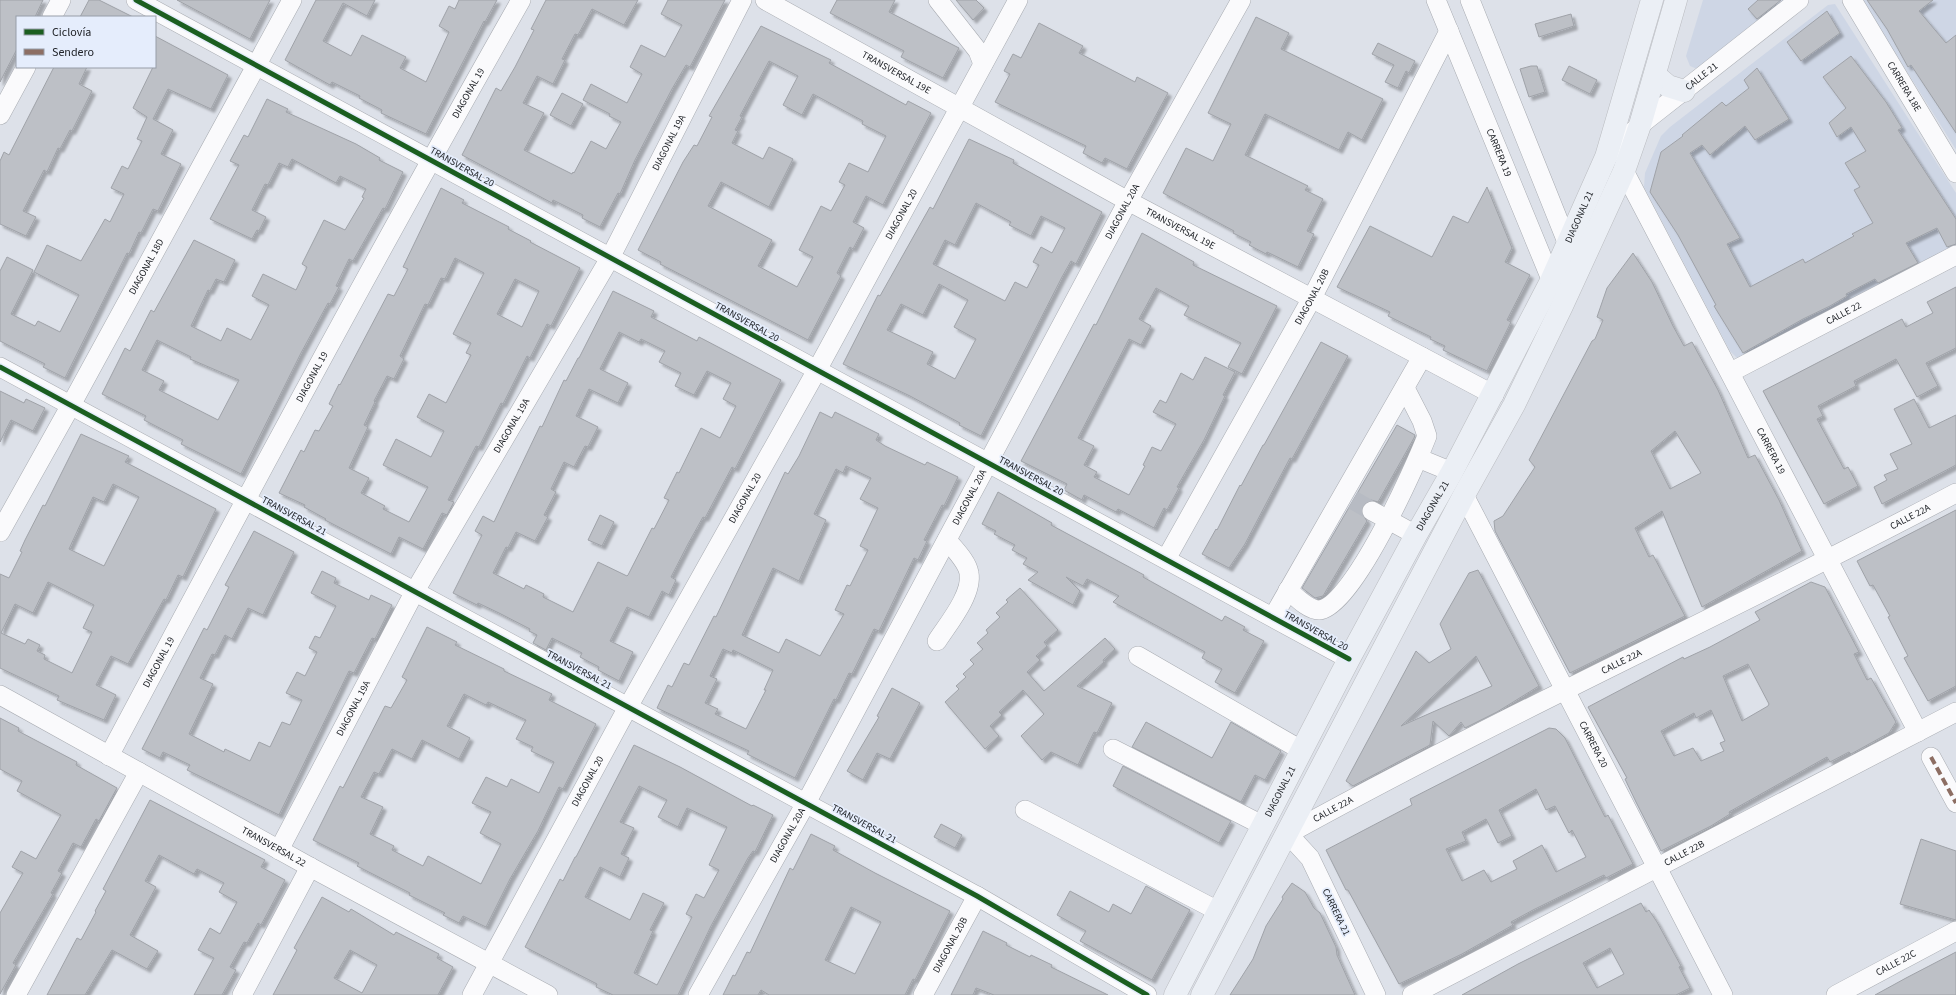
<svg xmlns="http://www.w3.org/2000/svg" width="1956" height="995" font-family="'Source Sans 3',sans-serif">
<defs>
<filter id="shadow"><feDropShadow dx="3.5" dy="3.5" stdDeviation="1" flood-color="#0004"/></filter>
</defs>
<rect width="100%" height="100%" fill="#dde1e9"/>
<!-- built -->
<g fill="#ced6e5">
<polygon points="1703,0 1792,0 1702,71 1690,66 1686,56"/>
<polygon points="1862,0 1956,0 1956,149 1955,148"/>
<polygon points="1835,4 1956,193 1956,256 1740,361 1730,351 1644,187 1645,173 1661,136 1670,127 1828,5"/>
</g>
<!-- building -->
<g fill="#bdc0c6" stroke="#9fa2a8" fill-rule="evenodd" filter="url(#shadow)">
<polygon points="0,0 43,0 35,17 17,17 17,49 0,82"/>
<polygon points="89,0 99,0 133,17 80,17"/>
<polygon points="177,0 270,0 250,39"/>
<polygon points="316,0 375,0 367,16 343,3 323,41 351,56 362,35 406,57 400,68 426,82 449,32 439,26 449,6 455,9 459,0 497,0 485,22 484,21 426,134 381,113 382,110 359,98 360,96 332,82 330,85 285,60"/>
<polygon points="546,0 638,0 624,25 592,9 578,35 575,34 562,59 565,60 553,84 537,76 523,103 544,113 524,150 572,174 573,172 574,173 591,141 606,149 621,122 609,116 610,114 583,100 591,84 627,103 642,74 630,67 641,45 665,57 682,25 661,14 668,0 725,0 690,67 686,65 672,89 635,160 620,194 618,193 600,227 582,218 583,215 553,200 552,203 462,155 496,88 501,91 515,67 534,30 531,29"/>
<polygon points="837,0 895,0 889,12 959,48 943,78 901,57 904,51 830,13"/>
<polygon points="956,0 976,0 984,8 973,20"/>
<polygon points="1758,0 1781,0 1757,19 1748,9"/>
<polygon points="1867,0 1933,0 1919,11 1946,43 1956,35 1956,133 1911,65 1908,67 1887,29"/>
<polygon points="1827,11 1840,33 1801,61 1787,42"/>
<polygon points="1571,14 1574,26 1539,37 1535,24"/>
<polygon points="1256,17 1289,33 1281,49 1383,99 1362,140 1348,132 1339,150 1265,114 1245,155 1308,186 1305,190 1323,199 1307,231 1314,234 1298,267 1267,252 1266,254 1249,245 1251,242 1233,233 1234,231 1163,193 1186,148 1213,161 1231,124 1208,113"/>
<polygon points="1039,23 1083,46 1079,53 1135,82 1137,77 1168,93 1127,169 1105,158 1102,163 1083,153 1086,146 995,102 1010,74 1004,71 1013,54 1021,58"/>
<path d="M761,26L831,60L829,63L906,105L908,101L931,113L883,205L866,196L853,222L864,228L853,249L850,247L837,273L841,276L808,340L660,264L661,262L638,250L683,162L694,145L697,146L712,117L709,116ZM769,61L798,76L783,105L802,115L813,94L863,121L862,124L886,136L868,172L849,163L839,182L845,185L831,211L821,206L799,250L813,257L797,287L758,266L772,240L708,206L721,182L769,207L793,159L769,147L763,159L732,143L738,131L735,130L742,117L740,116Z"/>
<polygon points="155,36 228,75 211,109 168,89 153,119 173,130 161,154 181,164 158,211 153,209 141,233 139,232 129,254 127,253 65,378 43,367 45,364 0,341 0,271 7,257 33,270 11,314 35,326 38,321 60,332 79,295 34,272 47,245 81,261 105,219 110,222 124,194 111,188 122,166 128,169 142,141 137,139 147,117 133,108 153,67 155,67"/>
<polygon points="1378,43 1415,61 1409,73 1406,71 1398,88 1385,82 1394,65 1372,54"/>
<polygon points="1851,56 1886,102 1902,128 1898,130 1956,219 1956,244 1947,247 1937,228 1906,243 1918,263 1878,283 1875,279 1846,294 1847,296 1830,306 1803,319 1743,353 1714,306 1716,305 1678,235 1650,192 1661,152 1683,136 1682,135 1722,102 1726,106 1749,88 1744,80 1757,68 1789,119 1755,140 1745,126 1710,155 1702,145 1690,153 1740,238 1727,244 1750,287 1803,259 1805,263 1854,236 1852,234 1873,223 1854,190 1860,187 1845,163 1866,151 1851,127 1837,137 1829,123 1846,108 1823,77"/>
<polygon points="1531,66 1537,66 1545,92 1529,97 1520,69"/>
<polygon points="1569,66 1597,80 1590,94 1562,80"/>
<polygon points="54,67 87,67 79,84 92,91 72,131 70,130 60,149 58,148 47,172 44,170 23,211 36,217 26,236 0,224 0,161 4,152 9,155"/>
<polygon points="562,93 583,104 571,126 550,115"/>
<path d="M267,99L288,109L286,112L356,144L380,158L379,160L403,172L385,209L383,208L353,261L349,259L336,286L339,287L330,304L328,303L301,353L241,474L181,444L183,440L144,420L146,416L102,394L125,348L130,351L151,310L154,312L194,240L235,260L224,282L216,279L210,291L208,290L191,326L221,341L227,328L251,340L269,305L252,296L263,274L296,290L307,267L302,264L324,220L345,230L364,198L362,197L366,189L340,176L336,183L292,159L288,167L279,163L268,185L265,184L252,210L266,217L259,231L257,230L252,239L210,219L239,165L230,161L244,135L248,137ZM157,340L191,357L190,359L239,380L218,420L159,390L164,381L142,370Z"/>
<path d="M969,139L1014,160L1013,163L1102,212L1076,264L1071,261L1062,277L981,436L959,425L960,423L910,396L843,364L878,295L880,296L930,207L933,209ZM976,203L1011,222L1009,225L1031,236L1041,216L1065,228L1052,253L1041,247L1033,262L1039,265L1027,288L1015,282L1005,301L933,264L945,240L955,245ZM939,284L968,300L954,327L976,339L955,379L927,364L933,352L887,330L901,304L923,315Z"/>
<polygon points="1487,187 1512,248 1505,262 1530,275 1507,320 1511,322 1487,371 1443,350 1445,346 1430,339 1431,337 1388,316 1390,312 1337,287 1370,226 1432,257 1453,216 1468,223"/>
<path d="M441,188L464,200L462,203L509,227L508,229L531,241L530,242L580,268L551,326L547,324L530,358L527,356L503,404L501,403L479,447L476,446L463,471L448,500L454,502L447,515L442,513L423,549L399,537L391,554L325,520L326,519L304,507L305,505L279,493L301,450L304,452L315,430L319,431L333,406L329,404L339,384L340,385L388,294L394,296L408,269L403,267ZM455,258L484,273L453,334L471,343L466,353L471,355L446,403L429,394L417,417L444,431L431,457L396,439L383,465L428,487L409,522L383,509L385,506L361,493L369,478L349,468L368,427L364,425L375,402L374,401L387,376L394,379L404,359L400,356L425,304L428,305L441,278L445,279ZM515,279L539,291L522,327L497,314Z"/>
<polygon points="1142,233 1194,262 1193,265 1277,306 1242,374 1228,367 1241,343 1184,315 1189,306 1156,288 1139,319 1151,326 1141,345 1129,339 1078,438 1094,446 1084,465 1097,472 1094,477 1129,495 1145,466 1143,465 1152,447 1161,451 1176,424 1153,412 1160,400 1166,403 1181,373 1193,380 1205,357 1235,372 1223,395 1225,396 1204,440 1177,487 1179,488 1167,510 1164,508 1154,528 1118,509 1116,512 1084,495 1082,500 1064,490 1067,484 1021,461 1094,324 1096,325"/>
<path d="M1633,253L1652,282L1673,326L1684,346L1692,342L1718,390L1748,458L1755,455L1779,500L1802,551L1702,607L1662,511L1635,528L1649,557L1653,555L1685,616L1570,673L1495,531L1494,521L1503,516L1535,467L1529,460L1592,341L1595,339L1603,320L1597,317L1607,288ZM1675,431L1701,473L1670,489L1651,451Z"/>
<polygon points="1956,287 1956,348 1926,363 1938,386 1917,397 1896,359 1854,381 1856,386 1818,406 1823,416 1817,419 1844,469 1848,467 1858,486 1824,504 1763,391 1902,319 1906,327 1933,313 1927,302"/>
<path d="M613,291L654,311L651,317L697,341L699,337L781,380L735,469L732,467L705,518L703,517L688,544L671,577L676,580L669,595L662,591L649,617L627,607L610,641L633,652L619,681L598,670L599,667L580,657L582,653L552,638L546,650L533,643L537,635L529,631L530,629L499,613L478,603L477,605L453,593L482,535L475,531L483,516L494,522L540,426L542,427L564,380L566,381L578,358H579ZM619,332L639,342L641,339L665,351L659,362L681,373L675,386L694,395L707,371L731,383L723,399L736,406L720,438L701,428L679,473L677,472L664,498L669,500L654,529L652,528L628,575L627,576L598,562L573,612L543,597L544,594L526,585L524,589L493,573L506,547L508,548L516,532L535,541L548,517L544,515L556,492L551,489L564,462L574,467L585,446L588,447L598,427L576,416L589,389L618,403L628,383L600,369Z"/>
<polygon points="1321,342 1348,356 1292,459 1290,458 1245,544 1229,568 1202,554 1216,529 1217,530 1240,485 1241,486 1263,445 1264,445"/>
<polygon points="0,391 24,403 26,399 45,408 33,431 11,420 0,442"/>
<polygon points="1914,399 1929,428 1956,415 1956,465 1882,504 1874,487 1887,480 1884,475 1898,469 1890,454 1912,444 1894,409"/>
<path d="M820,412L832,418L835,412L879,434L876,440L885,446L925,465L927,462L958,477L944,506L942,505L924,540L927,541L918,560L914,558L879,631L874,629L852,674L849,673L836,700L834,699L795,778L747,754L749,751L657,708L668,685L672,687L684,663L689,665L714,616L716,617L785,472L788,474L799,456ZM846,466L871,478L860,499L878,508L860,546L868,550L850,586L847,585L835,610L844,614L820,656L786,639L779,653L742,635L773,568L799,581L826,520L814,514L836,469L843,473ZM723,649L732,653L733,650L773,670L764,690H766L746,729L715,714L718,709L705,703L717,679L710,676Z"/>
<polygon points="1397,425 1415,435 1414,438 1378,502 1371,500 1363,505 1361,512 1367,521 1323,596 1315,598 1302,588"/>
<path d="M81,434L129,456L125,462L216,509L183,577L178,575L166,600L164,599L128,664L111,656L96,685L116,695L104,720L57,700L59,696L0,668V574L9,578L22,552L20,551L25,540L43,505L45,506ZM113,484L139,497L104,566L69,549L93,497L104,502ZM48,582L94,605L83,628L92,632L72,673L44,659L45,655L37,651L40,645L28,639L25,644L1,633L15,604L33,613Z"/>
<polygon points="998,492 1052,523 1051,525 1144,575 1143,577 1222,621 1225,616 1245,627 1243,630 1264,641 1235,693 1215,682 1222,669 1202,658 1205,652 1113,602 1119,596 1087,579 1083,586 1066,577 1080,591 1073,605 1028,580 1038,572 1023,564 1027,558 1012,550 1015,545 994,534 996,531 982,524"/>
<polygon points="1956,510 1956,686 1928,701 1904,658 1908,656 1888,617 1890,616 1873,585 1870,586 1857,561"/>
<polygon points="600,515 614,522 602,546 588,540"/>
<polygon points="254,531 294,552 263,615 248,608 232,639 225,635 215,655 212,654 200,678 213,684 189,734 224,752 225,749 250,761 259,742 270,747 282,722 290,725 302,700 286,693 297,672 305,676 317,652 309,648 315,636 320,638 336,606 311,593 322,571 336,578 334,583 369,600 371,595 392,605 375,639 372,638 354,673 349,671 279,815 187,770 190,765 163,752 160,758 142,749 204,628 207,630 229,587 225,585"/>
<path d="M1478,570L1539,686L1497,712L1465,728L1461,722L1449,736L1433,721L1430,745L1353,786L1346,781L1416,651L1429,663L1451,649L1440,624L1469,573ZM1476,656L1492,686L1401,726Z"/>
<path d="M1811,582L1825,587L1859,652L1854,654L1867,680L1871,678L1896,722L1889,733L1851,754L1849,752L1830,762L1827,757L1729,812L1730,814L1711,826L1661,851L1636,802L1625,779L1627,778L1588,707L1683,657L1684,659L1710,647L1760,620L1755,612ZM1748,664L1769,704L1768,706L1742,721L1723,676ZM1711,710L1725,741L1720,743L1724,751L1701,761L1693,748L1674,756L1661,731L1694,713L1696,718Z"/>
<polygon points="1020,588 1058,630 1044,642 1047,646 1036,656 1040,660 1027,672 1044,691 1105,638 1115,649 1103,660 1104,662 1077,686 1112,703 1097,733 1094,732 1078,765 1051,752 1042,760 1021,736 1044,714 1023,690 999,712 1002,715 990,726 999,736 985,749 945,702 959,689 956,686 966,677 963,674 974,664 970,660 983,649 977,643 988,633 986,630 1000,617 996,613 1008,602 1006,600"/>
<path d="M427,627L457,642L455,645L504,669V671L552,694L549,700L596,724L563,789L559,787L538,831L510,879L486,927L463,916L459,923L443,915L445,913L409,895L410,893L357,866L359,863L313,840L340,786L343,788L385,706L391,708L407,680L402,677ZM464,694L486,705L488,702L526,720L516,739L533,747L531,751L554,762L539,793L511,779L507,787L486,777L472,803L491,812L480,833L501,844L481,884L428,856L423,866L392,850L394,846L370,834L383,807L361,797L374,772L379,774L392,749L412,759L422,740L459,759L470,738L447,726Z"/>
<polygon points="892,688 920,703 890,759 877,753 863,780 847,771 879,717 877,716"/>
<polygon points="0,718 19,728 18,731 77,762 76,765 117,788 99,821 96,819 81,847 73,843 58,871 62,873 51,893 53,894 13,963 16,965 0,994 0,913 23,873 12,867 21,851 36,859 61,815 17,791 22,781 0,769"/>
<polygon points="1146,722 1212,758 1231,722 1281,751 1265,780 1255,775 1241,802 1132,747"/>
<path d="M1549,728L1556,729L1565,738L1605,817L1608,815L1633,864L1606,878L1604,875L1533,910L1511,922L1513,925L1462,954L1399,984L1348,890H1346L1326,850L1412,805L1410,799ZM1536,789L1546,810L1555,806L1569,833L1572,830L1586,857L1556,872L1542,845L1513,861L1517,869L1491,882L1484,870L1462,881L1446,849L1466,841L1462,832L1486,819L1498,843L1512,836L1499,810Z"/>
<path d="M634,745L680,767L752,806L753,805L773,815L755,852L753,851L748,858L711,926L678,995H613L596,987L597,984L525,947L560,879L563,881L575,857H576ZM639,786L667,800L658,817L678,827L687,808L727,827L709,865L719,870L704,898L696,894L686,914L692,917L657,985L634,973L653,931L650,930L664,903L643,893L630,920L585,897L600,867L620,877L629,858L621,854L634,828L620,822Z"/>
<polygon points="1123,766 1231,821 1219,843 1113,786"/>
<polygon points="150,800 265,860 261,867 285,880 268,912 261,925 258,923 247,943 244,942 230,967 236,970 222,995 194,995 214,958 198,950 210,928 220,934 237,902 219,892 224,883 197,869 194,874 159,855 145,881 156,887 130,935 158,951 147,969 112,950 85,995 47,995 77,938 81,940 96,912 95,911 106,891 103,889"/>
<polygon points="941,824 962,835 955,848 934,837"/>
<path d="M811,834L835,846L833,850L875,873L950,911L915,980L913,979L905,995H769L761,990L758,995H723L733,975L735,976L747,952L750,953L790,868L793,870ZM851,907L881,922L855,974L825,960Z"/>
<polygon points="1921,839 1956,851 1956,920 1900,904"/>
<polygon points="1292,883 1305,892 1314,908 1320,913 1336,947 1337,955 1355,995 1230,995 1253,959 1266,926 1283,899 1282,897"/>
<polygon points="1146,886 1190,910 1152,980 1080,941 1086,931 1057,915 1070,891 1109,912 1113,904 1131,914"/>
<path d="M322,897L349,912L351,909L394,935L396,932L439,954L437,958L453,967L438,995H273L297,950L294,948ZM350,950L377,965L362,993L334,978Z"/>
<path d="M1641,903L1646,912L1649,910L1657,922L1681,966L1679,967L1690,988L1676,995H1462L1518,964ZM1610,948L1624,974L1597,988L1583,963Z"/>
<polygon points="983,931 1007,943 1006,945 1030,957 1031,955 1052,965 1051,967 1108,995 994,995 976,988 973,995 951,995"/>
<polygon points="1956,952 1956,995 1875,995 1906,978"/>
</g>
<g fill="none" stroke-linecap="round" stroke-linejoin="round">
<!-- minor-tunnel -->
<polyline stroke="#b7bbc3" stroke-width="19" stroke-dasharray="19 10" stroke-linecap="butt" points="1353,500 1372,511"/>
<defs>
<g id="minor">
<polyline points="136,0 1349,659"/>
<path id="s1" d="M765,0L1128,201L1494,395"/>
<polyline points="938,0 978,51 983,64"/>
<path id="s2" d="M1436,0L1555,289"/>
<polyline points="1470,0 1571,252"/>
<path id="s3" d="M1852,0L1956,173"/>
<polyline points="52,17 61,0"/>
<polyline points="0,115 26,67"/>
<path id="s4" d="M1606,157L1640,125L1799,0"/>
<path id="s5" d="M1624,171L1918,732"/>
<polyline points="0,367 977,896 1147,995"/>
<path id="s6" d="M1731,372L1956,255"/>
<polyline points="1418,458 1452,472"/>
<path id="s7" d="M1464,495L1723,995"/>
<polyline points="1372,511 1416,535"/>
<path id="s8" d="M0,532L71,405L292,0"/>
<path id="s9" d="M1166,559L1312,298L1449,31"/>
<path d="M1288,590C1296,597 1308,610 1319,610C1352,608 1415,467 1427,436L1422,421L1405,388"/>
<polyline points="1273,617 1422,357"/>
<path d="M937,641C948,624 973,594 969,573C967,561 954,549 947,540"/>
<polyline points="1138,656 1301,750"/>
<path id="s10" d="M0,695L310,867L548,995"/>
<polyline points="1113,749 1262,825"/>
<path id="s11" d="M109,756C244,502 379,250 521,0"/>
<polyline points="1931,757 1956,803"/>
<polyline points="1025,810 1218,911"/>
<path id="s12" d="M279,850L415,591L610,258L742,0"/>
<polyline points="16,995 139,772"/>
<polyline points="242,995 310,867"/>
<path id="s13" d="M472,995L628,707L817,370L1018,0"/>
<path id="s14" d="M698,995L806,803L1128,201L1241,0"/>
<path id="s15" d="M923,995L977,896"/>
<path id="s16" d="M1376,995L1310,858L1288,834C1507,713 1735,610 1956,493"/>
<path id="s17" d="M1412,995L1956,712"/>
<path id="s18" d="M1836,995L1956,931"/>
</g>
<g id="highway">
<polyline points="1655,75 1668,86 1684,91"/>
<path id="s19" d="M1175,995L1349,659L1416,535L1452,472L1551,281L1606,157L1652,0"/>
<polyline points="1202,995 1464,495 1514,405 1562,306 1624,171 1640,125 1676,0"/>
</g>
</defs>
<!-- minor casing -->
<use href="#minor" stroke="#a8abb1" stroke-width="20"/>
<!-- highway casing -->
<use href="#highway" stroke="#babcc0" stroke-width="23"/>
<!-- minor -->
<use href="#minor" stroke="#fafafc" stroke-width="19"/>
<!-- highway -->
<use href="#highway" stroke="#ebeff5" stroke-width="22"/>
<!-- quiet -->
<polyline stroke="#8d6e63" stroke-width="4" stroke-dasharray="8 4" stroke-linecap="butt" points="1931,757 1956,803"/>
<defs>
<g id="cycleway">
<polyline points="136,0 1349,659"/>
<polyline points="0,367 977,896 1147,995"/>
</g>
</defs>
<!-- cycleway casing -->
<use href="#cycleway" stroke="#e5edfc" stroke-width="8"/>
<!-- cycleway -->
<use href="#cycleway" stroke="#1b5e20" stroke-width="5"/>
</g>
<g text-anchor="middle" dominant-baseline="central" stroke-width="3.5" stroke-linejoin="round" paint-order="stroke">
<!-- street labels -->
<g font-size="10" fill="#212429" stroke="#e5edfc">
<text stroke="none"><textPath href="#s1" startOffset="150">TRANSVERSAL 19E</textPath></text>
<text stroke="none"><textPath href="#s4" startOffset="125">CALLE 21</textPath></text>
<text stroke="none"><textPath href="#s3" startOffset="101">CARRERA 18E</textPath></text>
<text stroke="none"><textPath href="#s11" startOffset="754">DIAGONAL 19</textPath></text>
<text stroke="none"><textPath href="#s12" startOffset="808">DIAGONAL 19A</textPath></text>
<text stroke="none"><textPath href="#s2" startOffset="165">CARRERA 19</textPath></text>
<text transform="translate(462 167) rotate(29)">TRANSVERSAL 20</text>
<text stroke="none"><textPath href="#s14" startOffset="891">DIAGONAL 20A</textPath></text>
<text stroke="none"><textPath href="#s13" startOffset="891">DIAGONAL 20</textPath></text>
<text stroke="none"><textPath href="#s19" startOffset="877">DIAGONAL 21</textPath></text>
<text stroke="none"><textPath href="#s1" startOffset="474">TRANSVERSAL 19E</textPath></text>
<text stroke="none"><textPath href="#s8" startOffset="303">DIAGONAL 18D</textPath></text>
<text stroke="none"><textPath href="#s9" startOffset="300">DIAGONAL 20B</textPath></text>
<text stroke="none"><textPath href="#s6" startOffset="127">CALLE 22</textPath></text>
<text transform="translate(747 322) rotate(29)">TRANSVERSAL 20</text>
<text stroke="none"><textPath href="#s11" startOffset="430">DIAGONAL 19</textPath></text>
<text stroke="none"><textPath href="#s12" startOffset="484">DIAGONAL 19A</textPath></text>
<text stroke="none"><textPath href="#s5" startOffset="316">CARRERA 19</textPath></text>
<text transform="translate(1031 476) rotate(28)">TRANSVERSAL 20</text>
<text stroke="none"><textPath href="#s13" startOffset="567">DIAGONAL 20</textPath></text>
<text stroke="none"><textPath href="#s14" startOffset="567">DIAGONAL 20A</textPath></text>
<text stroke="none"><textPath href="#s19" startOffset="553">DIAGONAL 21</textPath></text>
<text transform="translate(294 516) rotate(28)">TRANSVERSAL 21</text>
<text stroke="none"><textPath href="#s16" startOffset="883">CALLE 22A</textPath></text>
<text transform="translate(1316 631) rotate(29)">TRANSVERSAL 20</text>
<text stroke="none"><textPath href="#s11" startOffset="106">DIAGONAL 19</textPath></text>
<text stroke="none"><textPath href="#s16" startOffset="560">CALLE 22A</textPath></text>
<text transform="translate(579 670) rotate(28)">TRANSVERSAL 21</text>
<text stroke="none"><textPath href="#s12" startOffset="160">DIAGONAL 19A</textPath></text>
<text stroke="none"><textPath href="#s7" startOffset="281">CARRERA 20</textPath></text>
<text stroke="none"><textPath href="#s13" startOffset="243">DIAGONAL 20</textPath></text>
<text stroke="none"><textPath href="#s19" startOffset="229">DIAGONAL 21</textPath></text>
<text stroke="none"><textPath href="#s16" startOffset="236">CALLE 22A</textPath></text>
<text transform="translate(864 824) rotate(28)">TRANSVERSAL 21</text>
<text stroke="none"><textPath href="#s14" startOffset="183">DIAGONAL 20A</textPath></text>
<text stroke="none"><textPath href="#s10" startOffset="313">TRANSVERSAL 22</textPath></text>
<text stroke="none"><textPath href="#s17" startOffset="307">CALLE 22B</textPath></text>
<text transform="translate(1336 912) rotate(64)">CARRERA 21</text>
<text stroke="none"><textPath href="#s15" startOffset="57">DIAGONAL 20B</textPath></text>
<text stroke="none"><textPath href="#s18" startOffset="68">CALLE 22C</textPath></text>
</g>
</g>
<!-- legend -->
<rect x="16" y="16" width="140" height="52" fill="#e5edfc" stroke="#979da8"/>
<rect x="24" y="29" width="20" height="6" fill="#1b5e20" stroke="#979da8"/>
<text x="52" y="36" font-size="12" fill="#212429">Ciclovía</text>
<rect x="24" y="49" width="20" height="6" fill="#8d6e63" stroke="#979da8"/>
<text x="52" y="56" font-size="12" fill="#212429">Sendero</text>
</svg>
